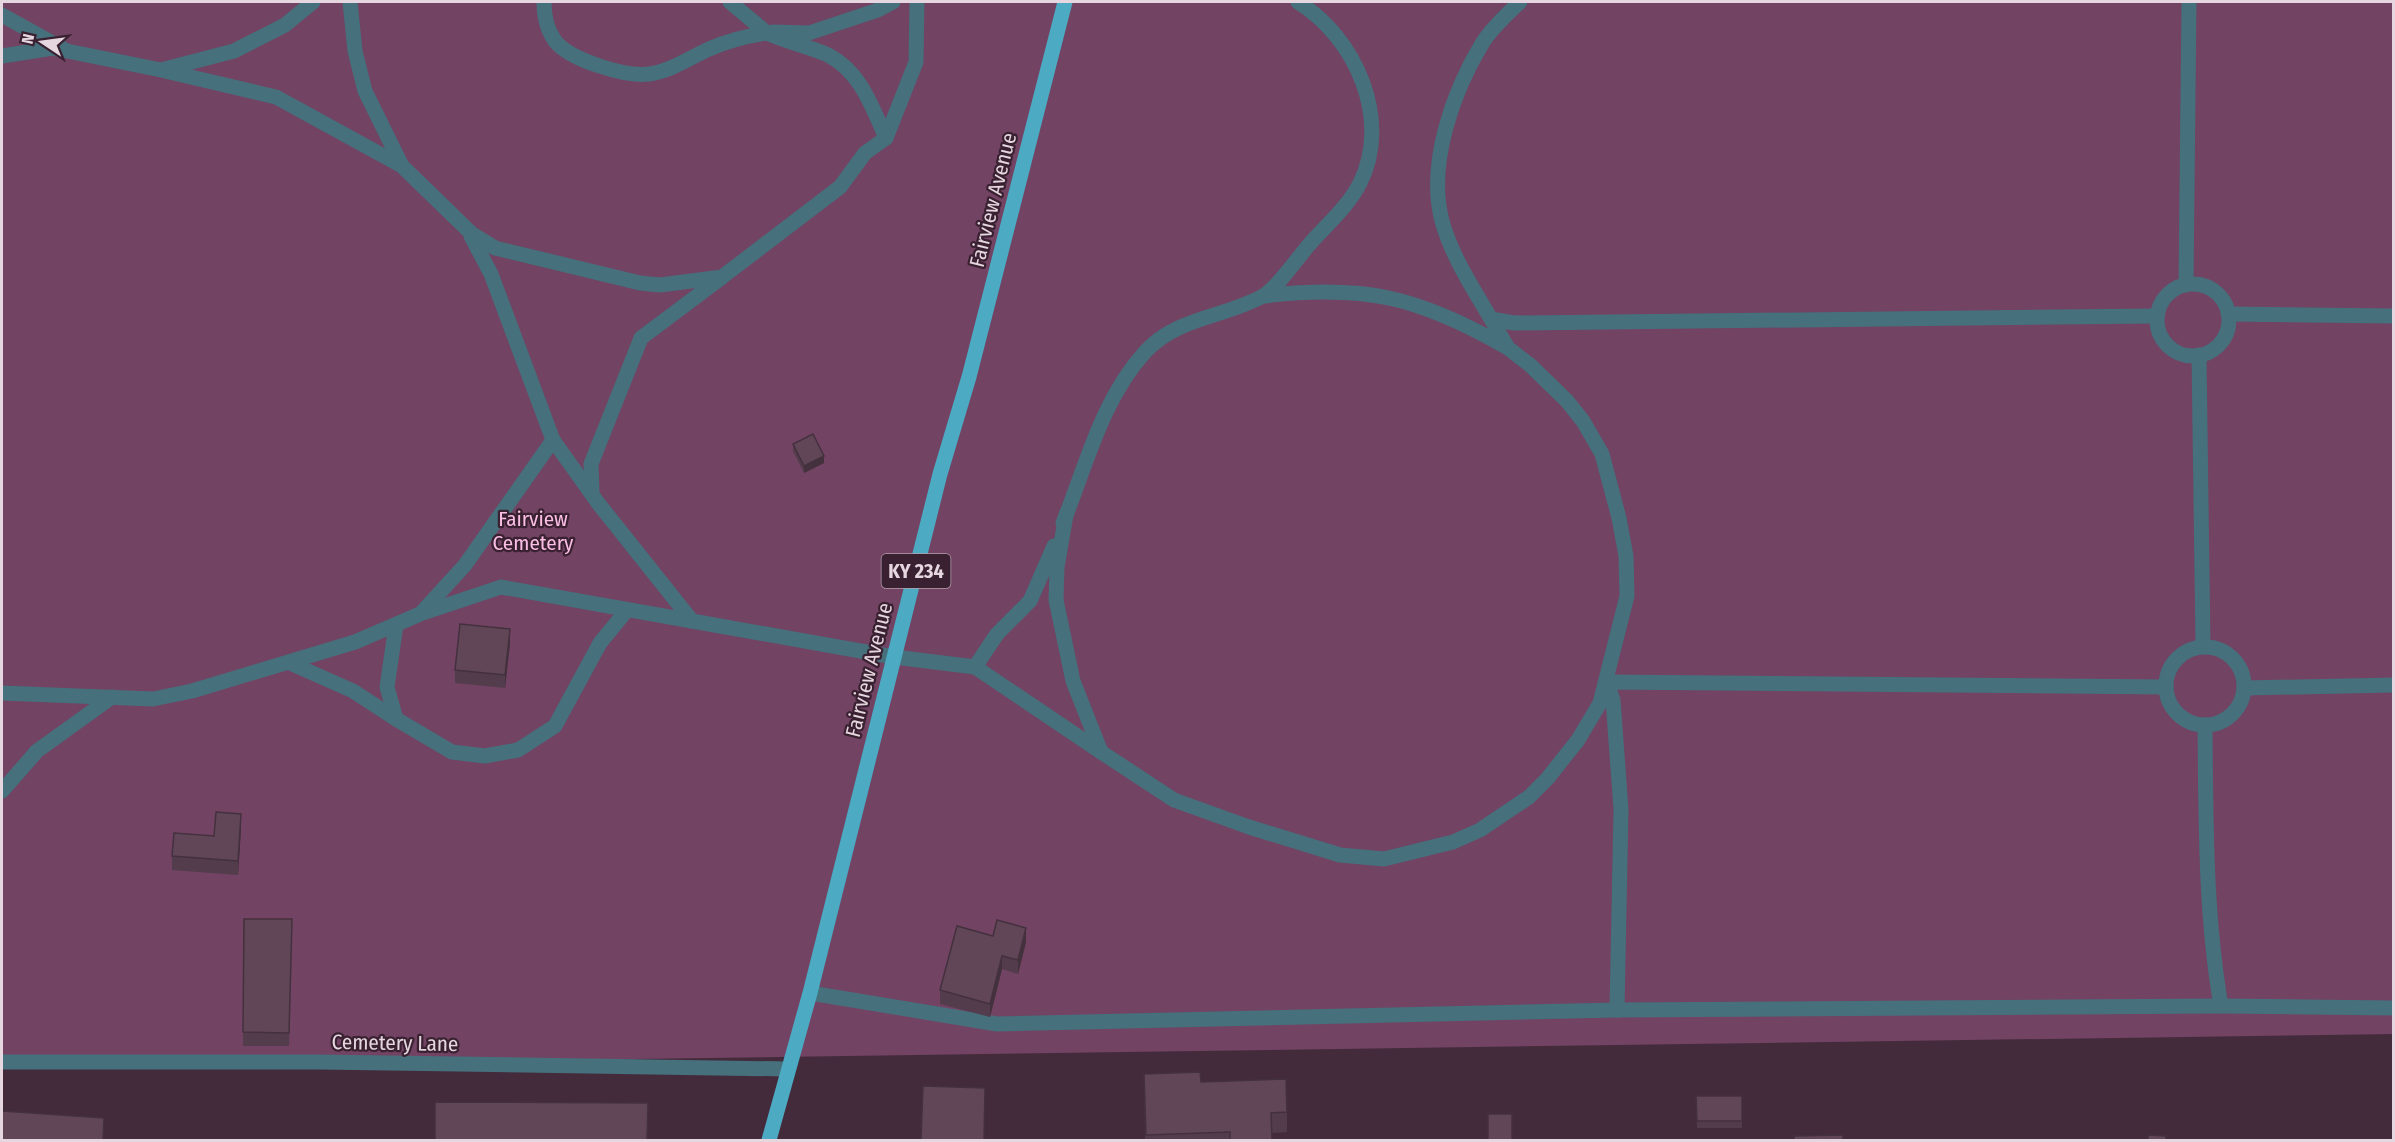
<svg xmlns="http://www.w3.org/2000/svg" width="2395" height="1142" font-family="'Fira Sans Condensed',sans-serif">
<rect width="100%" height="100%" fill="#442b3c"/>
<!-- green -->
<polygon fill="#724363" points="2,2 2393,2 2393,1034 2,1068"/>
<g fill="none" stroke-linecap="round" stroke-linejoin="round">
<!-- lane -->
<g stroke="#46707c" stroke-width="15">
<path d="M350,2L355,51L365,91L402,166L472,234L495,248L640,283L660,285L722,277L840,187L865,153L886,138C872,107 861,72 828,55C808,46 786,42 767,33"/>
<path d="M544,2C544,15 547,30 555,41C570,60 625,77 649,74C671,71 689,58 709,49C728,41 746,36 767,33L730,2"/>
<path d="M1520,2C1507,14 1493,27 1483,42C1453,91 1427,164 1442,221C1452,257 1473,288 1491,319L1514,323L2157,316"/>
<polyline points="2,15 67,51 161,70 234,51 285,25 313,2"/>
<polyline points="773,32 809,33 878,10 893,2"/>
<polyline points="2,56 53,48 61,50"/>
<polyline points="165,71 276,97 402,166"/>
<polyline points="886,138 916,62 917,2"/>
<polyline points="471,236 491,274 553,440 598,503 692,621 894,657 975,667 1101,752"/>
<circle cx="2193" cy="320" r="36"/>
<polyline points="2186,285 2189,2"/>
<path d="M1264,296C1364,284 1419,297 1506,347"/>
<polyline points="2228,314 2394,316"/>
<polyline points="2199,355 2203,646"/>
<polyline points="592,492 591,464 641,338 721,278"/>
<polyline points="1066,515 1057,567 1056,600 1073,681 1101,752 1174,800 1249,827 1340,855 1384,859 1453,842 1480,830 1529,797 1547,779 1578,740 1600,703 1627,596 1626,556 1619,518 1602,454 1583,421 1567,401 1530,365 1508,348 1491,319"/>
<path d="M1063,523C1086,466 1102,399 1145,352C1177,317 1223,318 1263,296C1276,289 1297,259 1308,246C1325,226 1348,207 1360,183C1392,119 1355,37 1298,2"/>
<polyline points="423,611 465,565 553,440"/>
<polyline points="396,625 387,687 396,719 452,752 485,756 518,750 555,726 600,643 627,610"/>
<circle cx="2205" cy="686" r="39"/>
<polyline points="290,663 353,691 396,719"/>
<polyline points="975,667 997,634 1030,601 1054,546"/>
<polyline points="2244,688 2394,685"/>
<polyline points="2,693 153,699 192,691 355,642 420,614 501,587 692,621"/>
<path d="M2205,725C2206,819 2205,913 2221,1006"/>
<polyline points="2,791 37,751 112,697"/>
<polyline points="810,993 997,1024 1617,1010 2221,1006 2394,1008"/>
<polyline points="1617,1010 1621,809 1613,700 1607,682 2166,687"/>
<polyline points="2,1062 319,1062 788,1069"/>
</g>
<!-- primary -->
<polyline stroke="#4caac3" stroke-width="15" points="769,1140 810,993 940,474 969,377 1065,2"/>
</g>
<!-- wall -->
<g fill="#533c4c">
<polygon points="793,444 824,463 804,473 793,451"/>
<polygon points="510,643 505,688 455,683 455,670"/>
<polygon points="241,828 238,875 172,870 172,856 214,836"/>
<polygon points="244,919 292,919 289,1046 243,1046"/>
<polygon points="1026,942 1018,974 1002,969 990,1017 940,1004 940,990"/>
<polygon points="1144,1074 1201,1082 1287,1112 1287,1132 1272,1133 1272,1140 1145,1140"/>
<polygon points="1696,1096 1742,1096 1742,1128 1697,1128"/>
</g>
<!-- shaded-wall -->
<g fill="#44313e">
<polygon points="824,456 824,463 804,473 804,466"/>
<polygon points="510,629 510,643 505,688 505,675"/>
<polygon points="241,814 241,828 238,875 238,861"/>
<polygon points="1026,928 1026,942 1018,974 1018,960"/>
<polygon points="1002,956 1002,969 990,1017 990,1004"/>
</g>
<!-- building -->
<g fill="#614658" stroke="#44313e" stroke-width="1.5">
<polygon points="813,434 824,456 804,466 793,444"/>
<polygon points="460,624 510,629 505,675 455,670"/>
<polygon points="216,812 241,814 238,861 172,856 174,833 214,836"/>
<polygon points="244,919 292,919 289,1033 243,1032"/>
<polygon points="997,920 1026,928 1018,960 1002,956 990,1004 940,990 957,926 993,936"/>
<polygon points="1200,1072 1201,1082 1286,1079 1287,1112 1271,1113 1272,1140 1230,1140 1230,1132 1146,1135 1144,1074"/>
<polygon points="923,1086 985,1088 984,1140 921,1140"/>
<polygon points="1696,1096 1742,1096 1742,1121 1697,1121"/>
<polygon points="435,1102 648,1103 647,1140 435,1140"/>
<polygon points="2,1111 104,1118 103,1140 2,1140"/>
<rect x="1488" y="1114" width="24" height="26"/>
<polygon points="1843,1135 1843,1140 1794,1140 1794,1136"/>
<polygon points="2148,1135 2166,1136 2166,1140 2148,1140"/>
</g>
<g text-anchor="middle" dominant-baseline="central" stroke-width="4.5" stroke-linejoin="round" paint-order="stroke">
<!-- shield labels -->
<rect fill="#392131" stroke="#b2a0ac" stroke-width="1.5" x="881.5" y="554" width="69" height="34" rx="4.5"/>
<g font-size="20" font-weight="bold" fill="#e6d6e0">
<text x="916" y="571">KY 234</text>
</g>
<!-- street labels -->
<g font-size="21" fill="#e6d6e0" stroke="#392131">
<text transform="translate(993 200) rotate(-76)">Fairview Avenue</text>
<text transform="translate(869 670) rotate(-76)">Fairview Avenue</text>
<text transform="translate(395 1043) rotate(1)">Cemetery Lane</text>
</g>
<!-- park labels -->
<g font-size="21" fill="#fbbee5" stroke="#392131">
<text x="533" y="519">Fairview<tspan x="533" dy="24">Cemetery</tspan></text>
</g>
</g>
<!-- border -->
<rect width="2395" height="1142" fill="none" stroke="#e6d6e0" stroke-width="6"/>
<!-- north arrow -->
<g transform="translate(42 42) rotate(283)" stroke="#392131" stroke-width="4.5" paint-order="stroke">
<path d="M0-4.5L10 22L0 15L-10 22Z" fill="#e6d6e0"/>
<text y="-9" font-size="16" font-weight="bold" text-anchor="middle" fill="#e6d6e0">N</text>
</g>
</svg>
